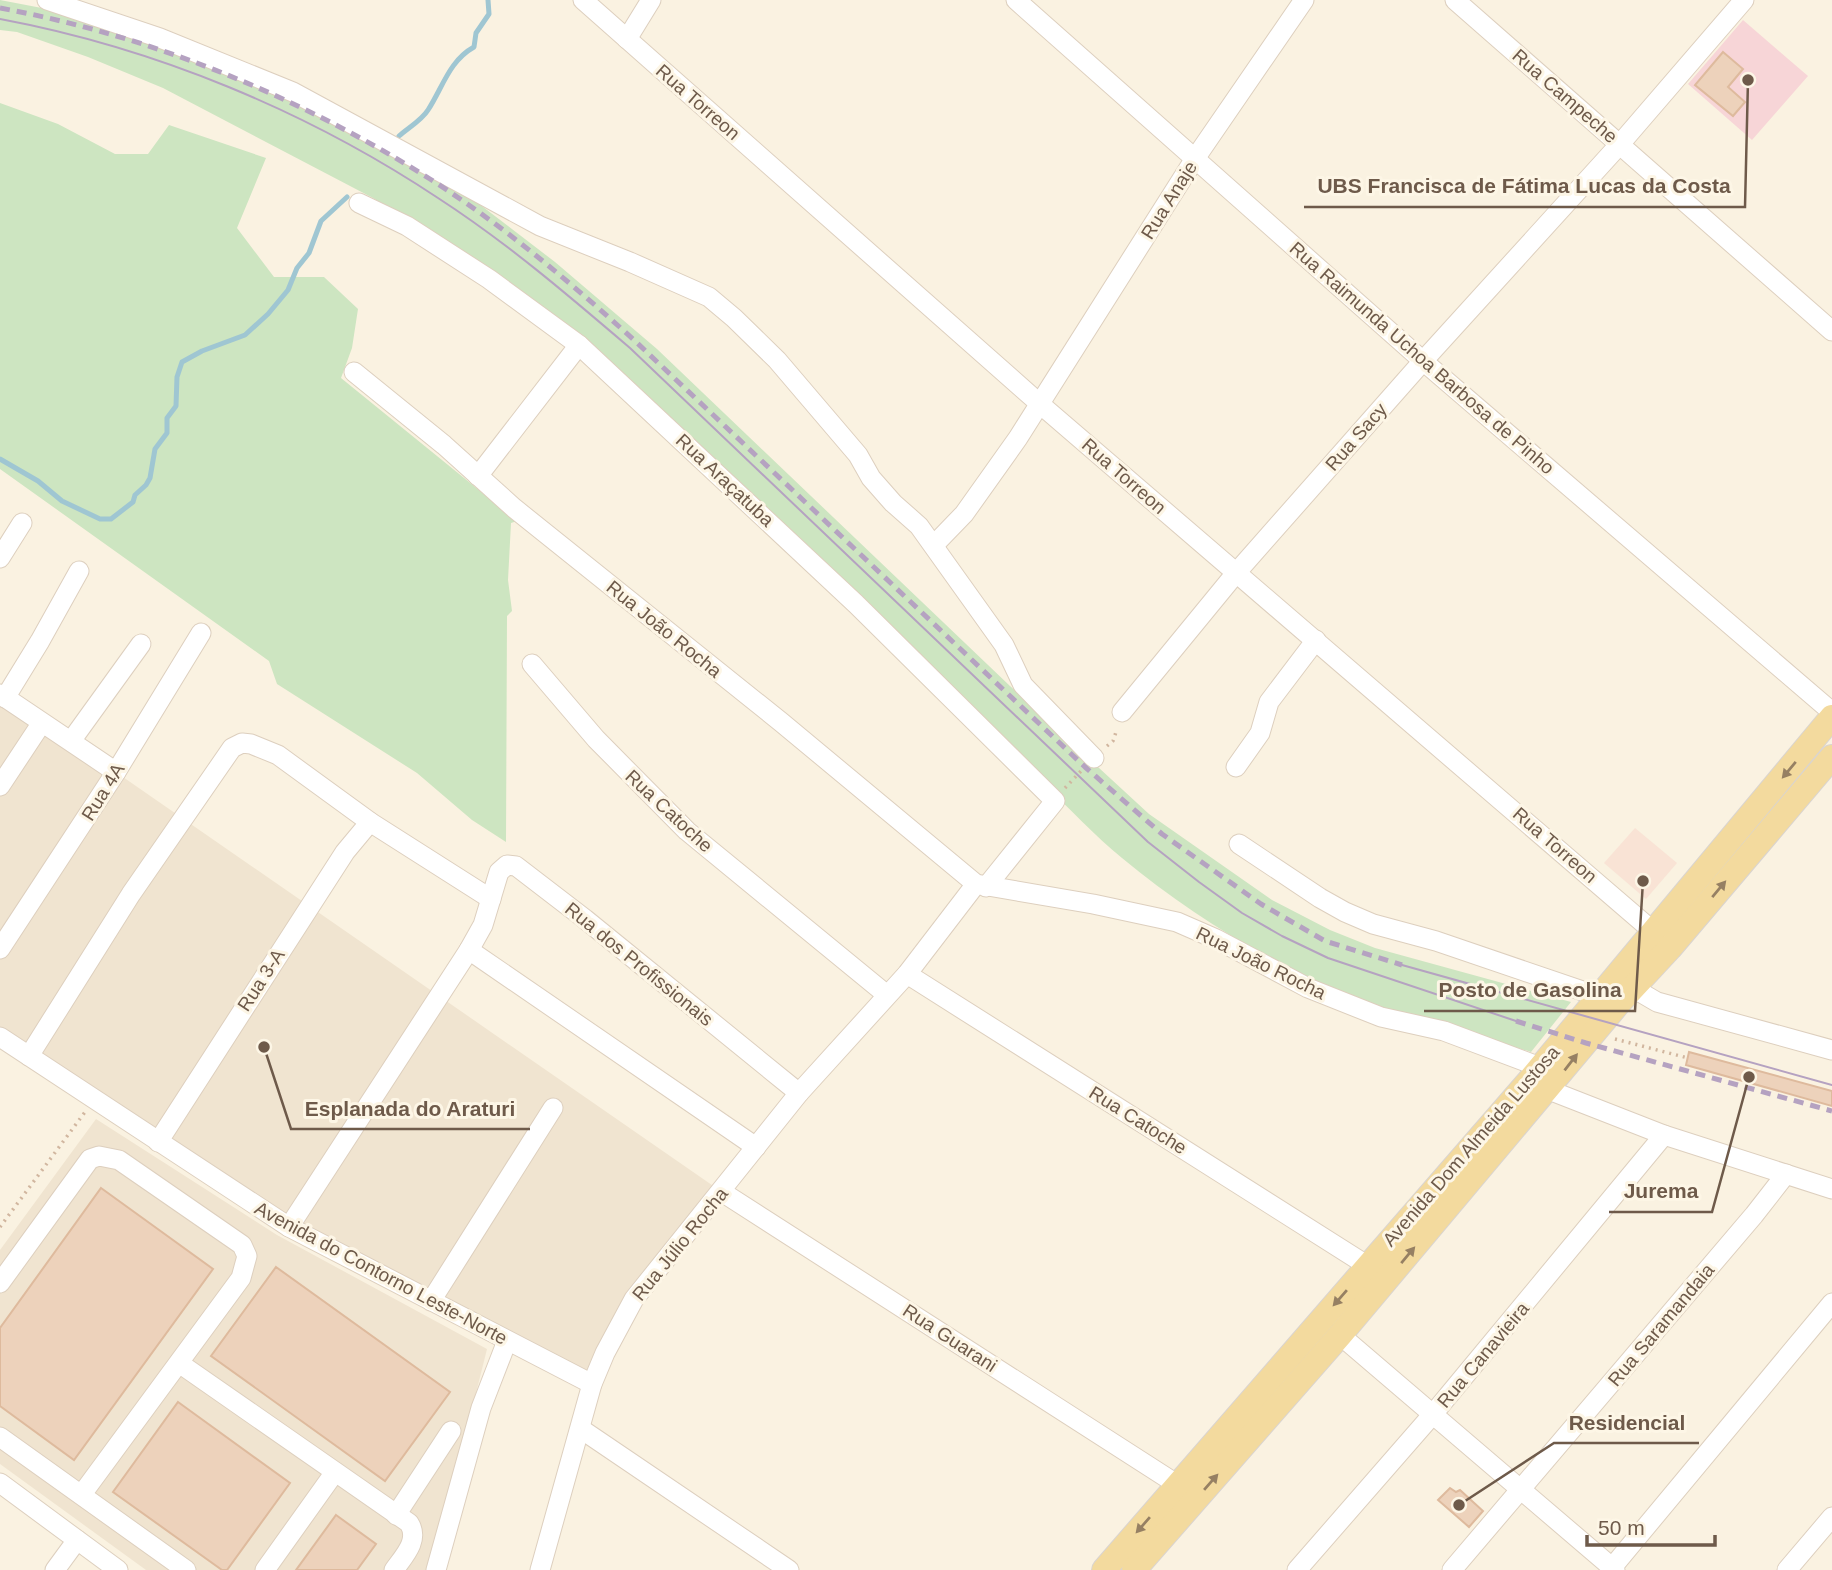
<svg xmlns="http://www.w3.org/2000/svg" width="1832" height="1570" font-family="Helvetica,sans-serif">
<rect width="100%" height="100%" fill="#faf2e1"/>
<!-- residential -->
<g fill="#f0e4d0">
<polygon points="0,694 71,741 722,1192 668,1254 592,1384 378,1275 0,1037"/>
<polygon points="96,1119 277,1235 487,1349 449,1501 428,1570 146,1570 0,1464 0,1250"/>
</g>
<!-- commercial -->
<polygon fill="#f9e3d5" points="1635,828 1677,863 1646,899 1604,863"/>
<!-- medical -->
<polygon fill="#f7d5d7" points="1743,20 1808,76 1752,140 1688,84"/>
<!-- green -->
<g fill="#cde5c1">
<path d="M0,0L47,9L219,64L466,194L555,262L657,349L1010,686L1149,814L1272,900L1330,930L1375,948L1571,1002L1531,1052C1466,1031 1397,1017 1334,989C1259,957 1185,910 1122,858C1095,836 1070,809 1045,785L492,273L373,198L163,88L88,57L17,32L0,30Z"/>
<polygon points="0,103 58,124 115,154 148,154 169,125 266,158 237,228 274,277 324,277 358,309 352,348 341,378 517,521 511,523 508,580 512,611 507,616 506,842 472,820 417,773 277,684 269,661 0,469"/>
</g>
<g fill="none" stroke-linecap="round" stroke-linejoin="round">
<!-- stream -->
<g stroke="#9fc6d2" stroke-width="5">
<path d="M399,136C408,128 422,120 428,110C443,87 449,61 474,47L476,33L489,14L488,0"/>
<polyline points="0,459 38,481 62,501 100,519 111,519 133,502 135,495 146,485 150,478 155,449 167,433 167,418 176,406 177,377 182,362 202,351 245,335 268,314 288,290 297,268 309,253 321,221 347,197"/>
</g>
</g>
<!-- building -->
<g fill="#edd2bb" stroke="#deba9d" stroke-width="2">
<polygon points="1723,52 1743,69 1728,87 1745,102 1733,116 1695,85"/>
<polygon points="1689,1052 1832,1091 1832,1106 1686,1065"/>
<polygon points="101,1188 213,1269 74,1460 0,1406 0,1328"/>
<polygon points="276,1267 450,1392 385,1481 211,1356"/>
<polygon points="178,1402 290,1483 227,1570 222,1570 113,1492"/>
<polygon points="1450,1488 1456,1492 1460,1490 1483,1511 1469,1527 1438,1500"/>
<polygon points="336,1515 376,1544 357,1570 296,1570"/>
</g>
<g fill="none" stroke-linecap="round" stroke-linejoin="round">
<defs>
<g id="minor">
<polyline points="47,0 160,38 293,92 540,226 630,262 709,297 734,318 777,360 858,455 871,478 893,503 919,526 1004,645 1023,685 1094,758"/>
<polyline points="583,0 1040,404 1662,939"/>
<polyline points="1016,0 1423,361 1832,712"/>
<polyline points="1455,0 1832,331"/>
<polyline points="627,39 651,0"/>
<polyline points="359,203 407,226 489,279 579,345 856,604 1055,801 986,887"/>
<polyline points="354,372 444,445 514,508 781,722 976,884 1093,904 1177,922 1216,939 1308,988 1381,1017 1444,1031 1540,1067"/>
<polyline points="478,476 579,345"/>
<polyline points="934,545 964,514 1018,438 1194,160 1304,0"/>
<polyline points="0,558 22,523"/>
<polyline points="532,664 596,739 687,831 887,995"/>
<polyline points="0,694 116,772"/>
<polyline points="5,698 40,641 79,571"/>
<polyline points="1122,712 1236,573 1423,361 1620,144 1744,0"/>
<polyline points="71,741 141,644"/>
<polyline points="1236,767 1260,733 1269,702 1316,640"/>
<polyline points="0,786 41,724"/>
<polyline points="1239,844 1320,898 1345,912 1373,924 1436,941 1612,1001"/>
<polyline points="0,949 116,772 201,633"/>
<polyline points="469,950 756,1147"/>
<polyline points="907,974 1368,1266"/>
<polyline points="1621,981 1657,1002 1832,1050"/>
<polyline points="0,1037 289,1227 592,1384"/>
<polyline points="29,1056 131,894 232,748 242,743 251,744 278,755 370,822 491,899"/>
<polyline points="1536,1085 1664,1135 1832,1189"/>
<polyline points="158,1142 345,852 370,822"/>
<polyline points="722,1192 1178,1485"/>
<polyline points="289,1227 469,950 483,925 499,872 507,865 516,866 585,919 799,1093"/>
<polyline points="0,1283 90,1159 99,1156 119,1160 242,1245 247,1256 241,1278 82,1494"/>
<polyline points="431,1301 553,1108"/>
<polyline points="1340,1335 1615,1570"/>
<path d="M179,1363L409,1523C420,1540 404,1556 394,1570"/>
<polyline points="581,1429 789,1570"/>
<polyline points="0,1437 186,1570"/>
<polyline points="0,1483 118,1570"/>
<polyline points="396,1515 451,1431"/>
<polyline points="55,1570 77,1540"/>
<polyline points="265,1570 335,1472"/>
<polyline points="436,1570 481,1408 507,1341"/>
<polyline points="540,1570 592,1384 605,1353 634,1299 799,1093 907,974 976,884"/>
<polyline points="1297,1570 1433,1414 1664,1135"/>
<polyline points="1452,1570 1754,1215 1786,1174"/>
<polyline points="1610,1570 1832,1303"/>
<polyline points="1787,1570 1832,1517"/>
</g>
<g id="major">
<polyline points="1104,1570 1529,1081 1832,717"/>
<polyline points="1134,1570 1340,1335 1618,1004 1670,948 1832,757"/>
</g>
</defs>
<!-- minor casing -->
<use href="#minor" stroke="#ddcfbe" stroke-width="21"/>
<!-- major casing -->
<use href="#major" stroke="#d9d4d0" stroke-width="26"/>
<!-- path -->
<g stroke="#d1b69f" stroke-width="3.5" stroke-dasharray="2 5" stroke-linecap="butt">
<polyline points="1107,746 1113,741 1117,729"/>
<polyline points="1065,788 1081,771"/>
<polyline points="1615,1039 1688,1058"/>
<polyline points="0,1227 85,1112"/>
</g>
<!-- minor -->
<use href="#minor" stroke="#fff" stroke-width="19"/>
<!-- major -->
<use href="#major" stroke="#f3da9e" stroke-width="24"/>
<!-- tram -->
<g stroke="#b5a2c1" stroke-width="2">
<path d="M0,19C155,48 307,111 438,198C506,242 568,295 630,348L1148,842L1199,882L1242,913L1282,936L1328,958L1516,1021"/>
<polyline points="1402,965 1832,1085"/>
</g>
<!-- rail -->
<g stroke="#b5a2c1" stroke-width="5" stroke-dasharray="10 7" stroke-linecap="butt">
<path d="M0,8C152,36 300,97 430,179C504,226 570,282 634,340L1085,767L1162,834L1261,904L1325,941L1402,965"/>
<polyline points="1516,1021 1586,1043 1832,1111"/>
</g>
</g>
<!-- one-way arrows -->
<defs><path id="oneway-solid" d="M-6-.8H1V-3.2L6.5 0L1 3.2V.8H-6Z" transform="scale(1.75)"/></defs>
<g fill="#968063">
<use href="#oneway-solid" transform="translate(1789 770) rotate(130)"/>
<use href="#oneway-solid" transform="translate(1719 889) rotate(-50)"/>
<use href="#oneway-solid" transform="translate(1571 1062) rotate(-52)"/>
<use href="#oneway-solid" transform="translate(1408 1255) rotate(-50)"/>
<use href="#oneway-solid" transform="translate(1340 1298) rotate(131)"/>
<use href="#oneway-solid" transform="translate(1211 1482) rotate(-49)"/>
<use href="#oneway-solid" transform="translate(1143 1525) rotate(131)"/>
</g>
<g text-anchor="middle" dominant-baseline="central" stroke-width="6" stroke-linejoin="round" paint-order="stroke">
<!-- street labels -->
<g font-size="19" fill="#6e5a4a" stroke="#fdf6e6">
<text transform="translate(1565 96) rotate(41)">Rua Campeche</text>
<text transform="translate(698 102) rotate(41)">Rua Torreon</text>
<text transform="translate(1169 200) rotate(-58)">Rua Anaje</text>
<text transform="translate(1422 358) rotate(41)">Rua Raimunda Uchoa Barbosa de Pinho</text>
<text transform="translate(1356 437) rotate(-49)">Rua Sacy</text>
<text transform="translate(1124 476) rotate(41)">Rua Torreon</text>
<text transform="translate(725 480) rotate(43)">Rua Araçatuba</text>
<text transform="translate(664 629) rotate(39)">Rua João Rocha</text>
<text transform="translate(103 792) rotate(-58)">Rua 4A</text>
<text transform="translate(669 811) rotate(43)">Rua Catoche</text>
<text transform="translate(1555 845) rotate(41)">Rua Torreon</text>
<text transform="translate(1261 963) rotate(26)">Rua João Rocha</text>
<text transform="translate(639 964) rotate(39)">Rua dos Profissionais</text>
<text transform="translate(261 980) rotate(-57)">Rua 3-A</text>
<text transform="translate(1138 1120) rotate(32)">Rua Catoche</text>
<text transform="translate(1471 1146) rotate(-49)">Avenida Dom Almeida Lustosa</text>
<text transform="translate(680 1244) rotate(-51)">Rua Júlio Rocha</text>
<text transform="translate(381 1273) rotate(28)">Avenida do Contorno Leste-Norte</text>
<text transform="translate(1661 1325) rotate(-50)">Rua Saramandaia</text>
<text transform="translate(950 1338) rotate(33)">Rua Guarani</text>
<text transform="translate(1483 1355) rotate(-50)">Rua Canavieira</text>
</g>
</g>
<!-- callouts -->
<path fill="none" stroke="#6e5a4a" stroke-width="2.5" d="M1748 80L1745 207H1304M1643 881L1635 1011H1424M264 1047L291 1129H530M1749 1077L1712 1212H1609M1459 1505L1554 1443H1699"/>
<g fill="#6e5a4a" stroke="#fdf6e6" stroke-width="2.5">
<circle cx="1748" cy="80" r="7"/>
<circle cx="1643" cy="881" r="7"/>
<circle cx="264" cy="1047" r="7"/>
<circle cx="1749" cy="1077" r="7"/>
<circle cx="1459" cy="1505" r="7"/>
</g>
<g font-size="21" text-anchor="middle" font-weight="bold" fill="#6e5a4a" stroke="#fdf6e6" stroke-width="6" stroke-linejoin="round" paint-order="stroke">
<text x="1524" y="193">UBS Francisca de Fátima Lucas da Costa</text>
<text x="1530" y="997">Posto de Gasolina</text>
<text x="410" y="1116">Esplanada do Araturi</text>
<text x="1661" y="1198">Jurema</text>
<text x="1627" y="1430">Residencial</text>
</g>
<!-- scale -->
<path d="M1587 1535v10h128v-10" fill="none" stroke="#6e5a4a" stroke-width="3.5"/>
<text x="1598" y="1535" font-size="21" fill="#6e5a4a" stroke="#fdf6e6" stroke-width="5" paint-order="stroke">50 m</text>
</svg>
